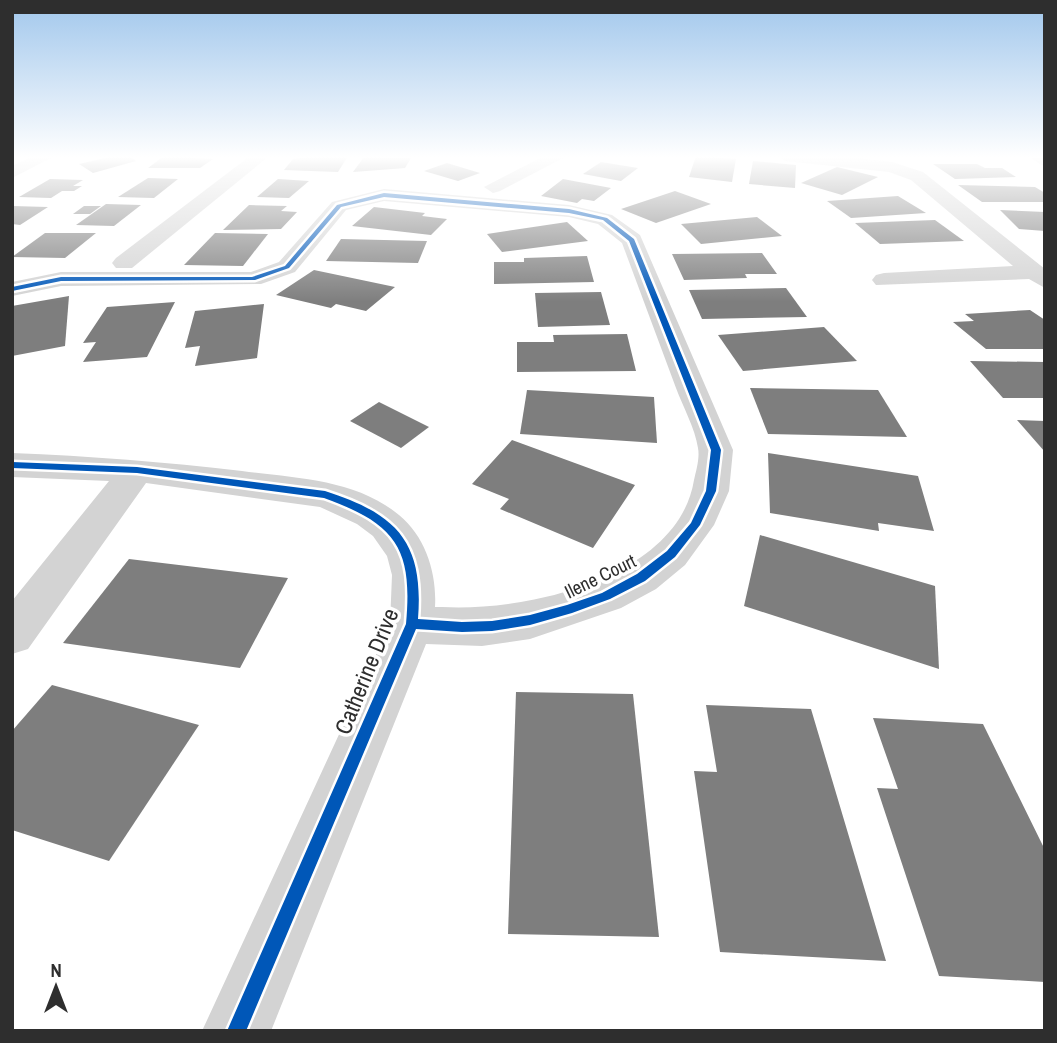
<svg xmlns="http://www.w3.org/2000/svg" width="1057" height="1043" font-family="'Archivo Narrow',sans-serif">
<rect width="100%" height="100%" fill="#fff"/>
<!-- building -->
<g fill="#7e7e7e">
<polygon points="114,156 130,156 136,161 93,173 79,164"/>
<polygon points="164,156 194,156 192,158 213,159 200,168 148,168"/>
<polygon points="317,156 348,156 338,172 284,170 293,159"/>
<polygon points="696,156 736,159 732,182 689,177"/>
<polygon points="364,157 411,158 405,168 353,172"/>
<polygon points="753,161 796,165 795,188 749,184"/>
<polygon points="601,162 638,168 621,181 583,174"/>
<polygon points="447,163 480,173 458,181 424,171"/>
<polygon points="933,164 977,164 985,168 1002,168 1016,177 955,179"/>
<polygon points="837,167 878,177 842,195 801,183"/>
<polygon points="148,178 178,179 154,198 118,197"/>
<polygon points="50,179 83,180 73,186 82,186 74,191 62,191 51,198 19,197"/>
<polygon points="278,179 309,181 289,198 257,197"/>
<polygon points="563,179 611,188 594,201 582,199 577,203 541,196"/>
<polygon points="958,185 1035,187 1045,193 1045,202 982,202"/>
<polygon points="675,191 711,204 656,223 621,209"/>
<polygon points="898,196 926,213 851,218 827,201"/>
<polygon points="106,204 141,205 114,226 76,225"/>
<polygon points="249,205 287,206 281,211 297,212 281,229 223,230"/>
<polygon points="12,206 48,207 20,225 12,224"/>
<polygon points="84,206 101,206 90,214 73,214"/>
<polygon points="374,207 425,213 422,216 447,219 431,235 352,226"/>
<polygon points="1000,210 1045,212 1045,231 1019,229"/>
<polygon points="757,217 782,236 701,244 681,224"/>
<polygon points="935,220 964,241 880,244 855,223"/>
<polygon points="567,222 588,241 502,252 487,234"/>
<polygon points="45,233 96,233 65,258 12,257"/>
<polygon points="215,233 268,234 243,266 184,265"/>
<polygon points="341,239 427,241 418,263 326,261"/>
<polygon points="762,253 777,274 745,274 747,278 684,280 672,254"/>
<polygon points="587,256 594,282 494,284 494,262 524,262 524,258"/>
<polygon points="314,270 395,287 366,311 336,304 331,308 276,295"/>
<polygon points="786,288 807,317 702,319 689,290"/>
<polygon points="601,292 610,325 538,327 535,293"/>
<polygon points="69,296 65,346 12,356 12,306"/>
<polygon points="175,302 147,357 83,362 96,342 83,343 107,307"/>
<polygon points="264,304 257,358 195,366 200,346 185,348 195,311"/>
<polygon points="1030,310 1045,320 1045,349 986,349 953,322 974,321 965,314"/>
<polygon points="824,327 857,361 743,371 718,335"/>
<polygon points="627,334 636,371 517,372 517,342 554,342 553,335"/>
<polygon points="970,361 1045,362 1045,398 1003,398"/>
<polygon points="750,388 878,390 907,437 768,434"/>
<polygon points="527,390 654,397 657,443 520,434"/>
<polygon points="379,402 429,427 401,448 350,421"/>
<polygon points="1017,420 1045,421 1045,452"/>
<polygon points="512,440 635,485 593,548 500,509 509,499 472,484"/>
<polygon points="768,453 918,476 934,531 878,523 879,531 770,513"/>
<polygon points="760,535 935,586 939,669 744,606"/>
<polygon points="129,559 288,578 240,668 63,643"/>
<polygon points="52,685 199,725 109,861 12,830 12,731"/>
<polygon points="516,692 633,694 659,937 508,934"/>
<polygon points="706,705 811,709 886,961 720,952 694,771 717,772"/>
<polygon points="873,718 983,724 1045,850 1045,982 939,976 877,788 898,789"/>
</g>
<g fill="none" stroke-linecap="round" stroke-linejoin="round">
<!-- street -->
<g fill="#d3d3d3" fill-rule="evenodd">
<polygon points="33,156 55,156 12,178 12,166"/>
<polygon points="250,156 269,156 132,268 116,268 112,263 116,258"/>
<polygon points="544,156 567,156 500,191 493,193 484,187"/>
<polygon points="777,156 839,156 892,162 923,172 1045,269 1045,288 1029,279 876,285 872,280 876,275 884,273 1013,266 911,180 889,172 785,161"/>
<path d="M384,189L569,205L612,215L640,235L733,450L729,491L714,525L685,565L656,589L621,608L530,639L482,646L426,644L271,1031H202L390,624L392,575L387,556L373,536L357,524L320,507L146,483L28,649L12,654V601L109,481L12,477V453C90,456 165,462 242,471C295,478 356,479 399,515C426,537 437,574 435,607H442C524,612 678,579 694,480C696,471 700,458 698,448C695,428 683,407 676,388C658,340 640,291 622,243L598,224L569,217L384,201L346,210L295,272L261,284L61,286L12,296V282L61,272H251L279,262L332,202Z"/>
</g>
<!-- secondary -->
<polygon fill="#ccc" fill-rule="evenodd" points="1027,156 1045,156 1045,167"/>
<defs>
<path id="cycleway" d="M384,193L569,209L607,218L634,239L721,450L716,491L700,525L675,557L645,581L610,599L572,613L530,625L492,631L462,632L416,629L246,1031H227L406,624C413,548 396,524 324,498L137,473L12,468V462L137,467L325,491C397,514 424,542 418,619L462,622L492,621L530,615L567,605L602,593L637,574L667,551L691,523L706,491L711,450L629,241L603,220L569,213L384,197L341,207L289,268L255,280L61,281L12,291V287L61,277H252L285,266L337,205Z"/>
</defs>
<!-- cycleway casing -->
<use href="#cycleway" stroke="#fff" stroke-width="5"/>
<!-- cycleway -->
<use href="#cycleway" fill="#0057b8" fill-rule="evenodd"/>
</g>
<!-- sky -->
<linearGradient id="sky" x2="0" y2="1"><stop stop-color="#a1c7ec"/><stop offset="0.52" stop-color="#fff"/><stop offset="1" stop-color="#fff" stop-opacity="0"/></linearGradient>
<rect width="1057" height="302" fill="url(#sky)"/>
<g text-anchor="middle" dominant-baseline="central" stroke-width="7" stroke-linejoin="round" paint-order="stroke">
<!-- street labels -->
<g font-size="19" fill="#2e2e2e" stroke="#fff">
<text transform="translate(600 576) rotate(-26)">Ilene Court</text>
</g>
<!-- near-street labels -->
<g font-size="23" fill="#2e2e2e" stroke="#fff">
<text transform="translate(366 671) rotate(-68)">Catherine Drive</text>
</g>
</g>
<!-- border -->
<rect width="1057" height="1043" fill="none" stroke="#2e2e2e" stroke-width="28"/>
<!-- north arrow -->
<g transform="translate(56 987)" stroke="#ffffff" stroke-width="5" paint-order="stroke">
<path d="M0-5L12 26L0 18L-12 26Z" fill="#2e2e2e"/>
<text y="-10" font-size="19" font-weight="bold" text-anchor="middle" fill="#2e2e2e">N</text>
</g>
</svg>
